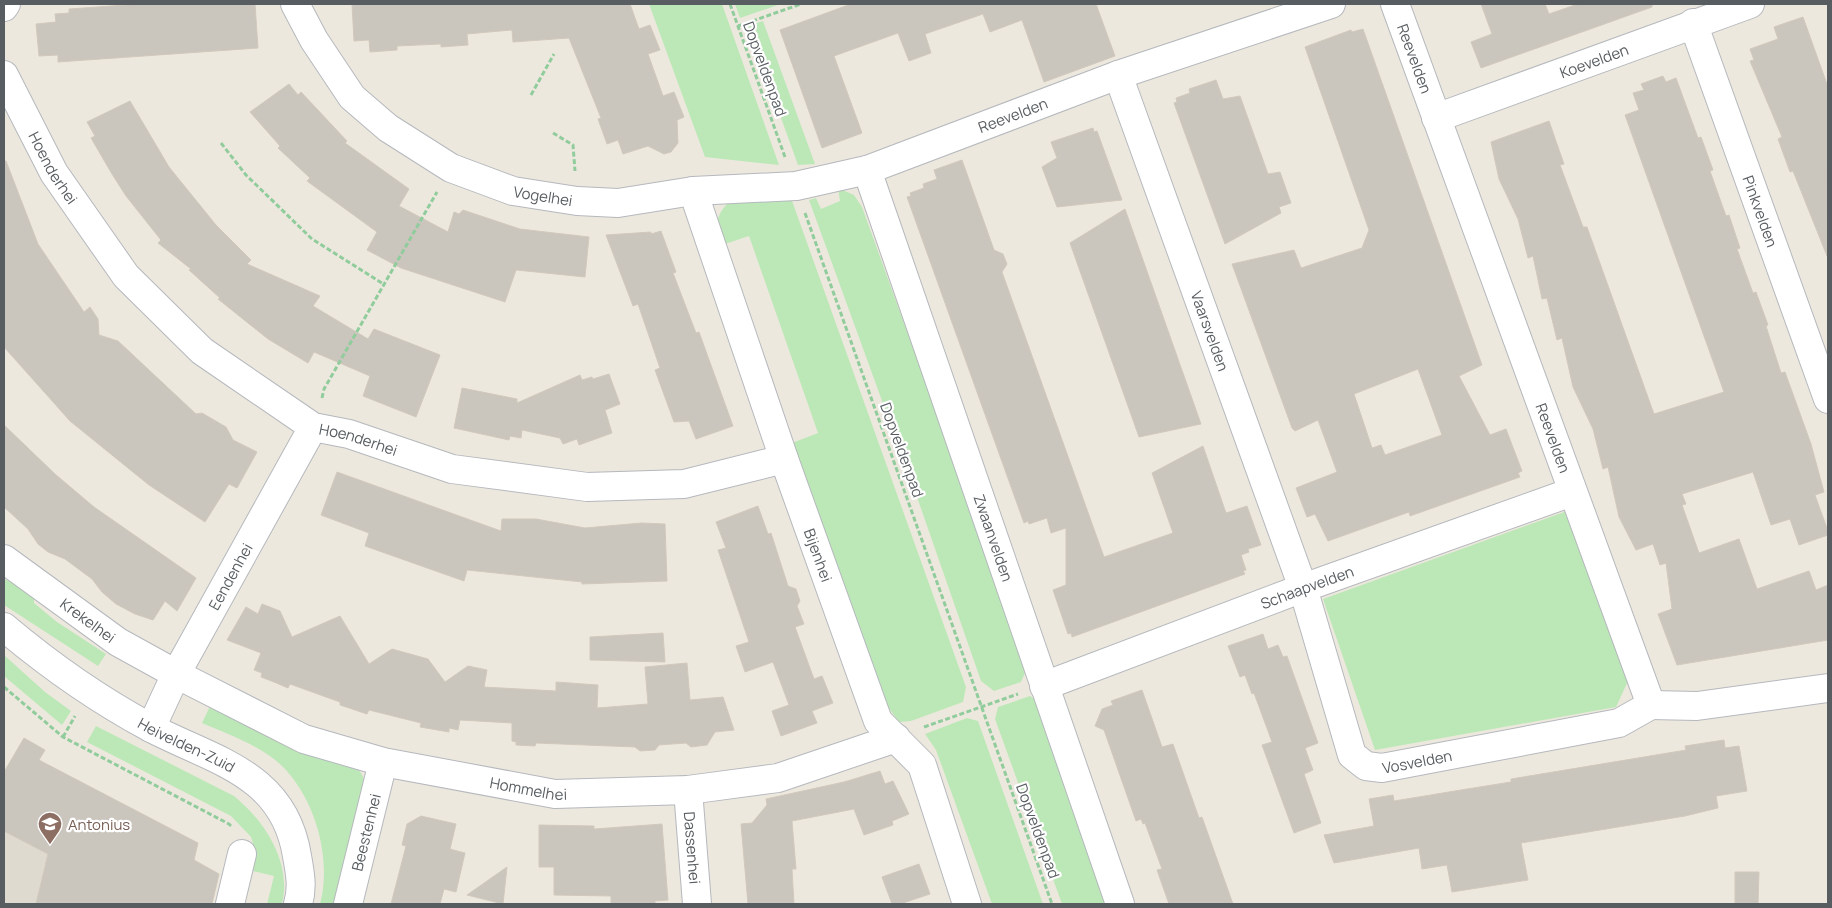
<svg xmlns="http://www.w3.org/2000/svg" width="1832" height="908" font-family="Manrope,sans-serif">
<rect width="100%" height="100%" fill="#ede8de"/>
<!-- education -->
<polygon fill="#dfdacf" points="4,797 188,894 185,904 4,904"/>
<!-- green -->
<g fill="#bce8b7">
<polygon points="649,4 722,4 779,165 705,157"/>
<polygon points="735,4 781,4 740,18"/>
<polygon points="763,21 815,164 798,165 748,26"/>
<polygon points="838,188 854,195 862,207 1028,666 1021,682 994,691 981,681 917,497 809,200 816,198 821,209 840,201"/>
<path d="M791,198L966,687L963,702L911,721L899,722L888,707L792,443L818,433L749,236L722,245C716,226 714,217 729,202Z"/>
<polygon points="1567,511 1629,679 1616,707 1375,750 1323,599"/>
<polygon points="4,579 19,586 34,596 34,603 57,622 106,654 98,666 4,605"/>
<polygon points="4,655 45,692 71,711 62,725 4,676"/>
<polygon points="1030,696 1041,703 1114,904 1062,904 995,719 998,707"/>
<path d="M212,702L269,737L354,765L361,773L366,783L337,904H320C332,859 316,800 282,766C261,746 228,734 202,723Z"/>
<polygon points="967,718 978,721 1043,904 992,904 936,750 925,734"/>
<path d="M96,726L234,796C265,821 292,863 282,904H267L274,876L253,871L256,853L251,837L231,816L87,742Z"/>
</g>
<!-- building -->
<g fill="#cac5bd" stroke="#d2c9bc" fill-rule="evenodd">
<polygon points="140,4 255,4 258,48 58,62 58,55 39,56 36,24 56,22 55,14 69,13 69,9"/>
<polygon points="352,4 630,4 639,29 650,25 660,50 648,54 663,96 674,92 684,117 677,120 678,143 671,152 664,154 648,146 623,154 618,140 607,144 598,119 601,118 569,38 513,42 512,30 489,32 467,34 468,45 441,47 441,44 397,46 397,50 370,52 369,40 354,41"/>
<polygon points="851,4 1096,4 1115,56 1044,82 1022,20 990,32 983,14 925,34 931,53 909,61 898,33 834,56 862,133 822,148 780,30"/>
<polygon points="1481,4 1545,4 1549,14 1578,4 1652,4 1652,7 1481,68 1471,42 1492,34"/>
<polygon points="1803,17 1828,87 1827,256 1793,171 1790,172 1778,139 1782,137 1750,61 1754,60 1750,49 1778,39 1774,27"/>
<path d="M1363,29L1482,365L1459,376L1490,435L1506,429L1522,471L1518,473L1520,477L1410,516L1409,512L1328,541L1315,514L1307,517L1296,488L1337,472L1318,420L1295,431L1292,428L1232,264L1294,250L1301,268L1362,248L1369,230L1305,47L1351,30L1352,32ZM1418,369L1442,435L1385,455L1381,445L1372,448L1354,394Z"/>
<polygon points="1663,76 1666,82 1676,78 1698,138 1701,137 1713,170 1710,171 1726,216 1729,215 1740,248 1737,249 1753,293 1756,292 1768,325 1766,326 1781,373 1785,372 1811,444 1824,492 1815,495 1828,531 1828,535 1799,545 1790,519 1771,525 1753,472 1682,494 1686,504 1682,505 1699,553 1739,539 1757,589 1809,571 1816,590 1828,585 1828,640 1677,665 1658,614 1672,609 1666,563 1660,565 1653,544 1636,550 1619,517 1608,467 1603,469 1593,429 1573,387 1562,338 1557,340 1547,298 1542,299 1533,256 1528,258 1518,219 1499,179 1491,142 1549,121 1564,164 1560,165 1583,227 1587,227 1654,414 1724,392 1625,115 1639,110 1633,93 1644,90 1641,84"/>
<polygon points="1216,80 1223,99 1240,96 1268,174 1280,172 1291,203 1279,207 1281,213 1225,244 1174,103 1177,102 1176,98 1190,93 1189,89"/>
<polygon points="289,84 298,95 301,92 347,141 345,143 409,189 399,206 448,232 454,212 459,214 463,210 520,229 589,237 585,277 516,270 505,302 401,268 367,250 377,232 307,181 310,178 278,148 280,146 250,112"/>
<polygon points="130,101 169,167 216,225 251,260 247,264 320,296 313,306 368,339 374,329 440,355 416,417 363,396 370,376 314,352 308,363 268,339 218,299 220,298 189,270 191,269 158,243 161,240 126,196 112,174 91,138 95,136 87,122"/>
<polygon points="1093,128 1094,132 1097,131 1122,200 1057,207 1042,167 1057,158 1051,142"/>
<polygon points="962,160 994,250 1003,254 1007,264 1002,272 1104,557 1173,533 1152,473 1203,446 1226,513 1247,506 1261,545 1248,549 1249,552 1241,555 1246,570 1243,571 1245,574 1072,637 1071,633 1068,634 1053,590 1066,585 1066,528 1051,533 1047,518 1029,524 1028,521 1024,523 907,197 911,196 910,193 924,188 923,184 937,179 934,170"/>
<polygon points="4,161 6,161 38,244 84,312 90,307 98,319 99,335 118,341 196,414 202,413 226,427 233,440 257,452 237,488 229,484 205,522 149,485 70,421 4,347"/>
<polygon points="1125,209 1201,424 1139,437 1070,243"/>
<polygon points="661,231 676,272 673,273 696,333 699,332 733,426 696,439 689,421 674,422 655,370 660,368 638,304 633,306 606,235 651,232 651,234"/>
<polygon points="609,374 620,404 605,410 612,433 579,445 577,439 563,444 560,438 522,430 521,438 510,436 509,440 454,428 462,388 517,399 517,403 580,375 582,380 592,377 593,379"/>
<polygon points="4,425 55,474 94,507 196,578 177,611 165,601 153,620 135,614 116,604 102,592 92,579 65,559 48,552 38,544 28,529 4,507"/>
<polygon points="337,472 501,531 502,519 536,519 585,528 641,523 665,524 667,581 582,584 582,582 467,570 464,581 365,546 369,533 321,515"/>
<polygon points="758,506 768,534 771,533 788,586 796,589 800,601 797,606 804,624 795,627 814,679 822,676 833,703 812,711 817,723 781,736 772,711 789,705 773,662 745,672 736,646 749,642 718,550 726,548 716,522"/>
<polygon points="262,604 280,611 292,637 340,616 369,664 392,649 428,659 445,682 468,666 487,670 484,687 556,691 556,682 598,685 597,708 648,704 645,667 687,663 690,700 723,697 734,730 715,732 707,745 691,747 686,743 672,744 659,745 655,750 640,751 635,747 536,743 535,746 516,745 516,742 512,741 512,723 460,720 458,730 449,728 449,732 420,727 421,723 369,710 367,714 340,705 340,702 290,684 288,688 274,682 261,677 262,673 254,670 261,653 227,640 246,607 258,614"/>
<polygon points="663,633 665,662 590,660 590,637"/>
<polygon points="1263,634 1268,649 1278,645 1283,657 1287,656 1318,743 1305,748 1313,770 1304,774 1321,823 1294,833 1262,745 1272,742 1254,693 1252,694 1245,675 1240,677 1228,646"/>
<polygon points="1142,690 1162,747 1173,744 1199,818 1202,817 1233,904 1169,904 1157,870 1162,869 1145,823 1143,824 1141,819 1136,821 1104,730 1095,726 1102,709 1113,705 1111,701"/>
<polygon points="24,738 45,750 39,760 198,843 194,860 219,874 212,904 36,904 48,854 4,831 4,772"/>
<polygon points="1724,740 1725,748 1739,746 1747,791 1716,796 1718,808 1685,816 1521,843 1528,880 1452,892 1447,865 1422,869 1419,848 1334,863 1324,835 1374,826 1369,799 1393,795 1394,801 1467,789 1511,782 1511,779 1686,750 1685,746"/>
<polygon points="880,771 885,784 893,781 909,814 892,821 893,825 864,835 854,809 792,821 796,869 792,869 794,904 748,904 741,824 752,823 767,805 766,799 844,782"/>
<polygon points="421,816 456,824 450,849 465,853 456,892 444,889 440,904 391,904 406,846 402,845 407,824"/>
<polygon points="662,824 668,900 655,901 655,904 611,904 611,896 554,895 554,867 539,867 539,825 594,826 594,829"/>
<polygon points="919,864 930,894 900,904 892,904 882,877"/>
<polygon points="507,867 503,904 467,895"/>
<polygon points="1735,872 1759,872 1758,904 1735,904"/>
</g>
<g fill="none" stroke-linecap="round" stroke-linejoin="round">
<defs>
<g id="minor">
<path id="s1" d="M295,4L314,40L352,97L388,128L451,168L513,191L577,201L618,203L693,191L796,186L867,170L1118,75L1331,4"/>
<path id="s2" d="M1395,4L1651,705L1697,706L1828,688"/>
<polyline points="4,7 6,4"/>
<path id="s3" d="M1693,23L1828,399"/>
<path id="s4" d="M4,75L54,173L126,276L202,351L313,427L349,434L452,469L587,487L684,484L784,459"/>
<path id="s5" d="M1118,75L1303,588L1352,755L1366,766L1382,768L1619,723L1651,705"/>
<path id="s6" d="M1436,118L1750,4"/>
<path id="s7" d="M867,170L1120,904"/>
<path id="s8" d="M693,191L784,459L878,721L922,765L967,904"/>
<path id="s9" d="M4,559L118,642L176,674L304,739L383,762L555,794L688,790L778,778L896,738"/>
<path id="s10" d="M1044,686L1303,588L1572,492"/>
<path id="s11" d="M151,728L176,674L313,427"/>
<path id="s12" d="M688,790L697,904"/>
<polyline points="230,904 242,854"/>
<path id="s13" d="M348,904L383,762"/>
</g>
<g id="tertiary">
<path id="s14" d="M4,627C49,665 99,700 151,728C214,761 284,773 297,856C300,873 303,887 298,904"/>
</g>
</defs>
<!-- minor casing -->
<use href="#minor" stroke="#b5b8bd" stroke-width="30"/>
<!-- tertiary casing -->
<use href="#tertiary" stroke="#b5b8bd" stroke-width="30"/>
<!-- path -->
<g stroke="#91cc9c" stroke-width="3" stroke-dasharray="5 2.5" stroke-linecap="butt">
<polyline points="730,4 785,157"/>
<polyline points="738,26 801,4"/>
<polyline points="531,95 554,54"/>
<polyline points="553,133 573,145 575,171"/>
<polyline points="221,143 246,175 312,239 385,285"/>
<polyline points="805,213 1052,904"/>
<polyline points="322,398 324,389 437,192"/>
<polyline points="4,687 63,737 229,824 232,827"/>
<polyline points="924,727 1018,694"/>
<polyline points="63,737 75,716"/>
</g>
<!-- minor -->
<use href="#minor" stroke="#fff" stroke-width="28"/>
<!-- tertiary -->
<use href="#tertiary" stroke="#fff" stroke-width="28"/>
</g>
<!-- icons -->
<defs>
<symbol id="school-pin" viewBox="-11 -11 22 30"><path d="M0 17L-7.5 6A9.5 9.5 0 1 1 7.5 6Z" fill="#8d6e63" stroke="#fff"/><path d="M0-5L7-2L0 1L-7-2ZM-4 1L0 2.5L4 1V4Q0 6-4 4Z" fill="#fff"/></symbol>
</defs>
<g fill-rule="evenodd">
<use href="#school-pin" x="36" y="810" width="28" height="38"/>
</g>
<g text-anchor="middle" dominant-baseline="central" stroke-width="4.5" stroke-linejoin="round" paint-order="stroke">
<!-- street labels -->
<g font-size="15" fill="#585d61" stroke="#fff">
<text stroke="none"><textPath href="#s2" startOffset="58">Reevelden</textPath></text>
<text stroke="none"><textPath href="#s6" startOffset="168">Koevelden</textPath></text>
<text transform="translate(765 69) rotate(70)">Dopveldenpad</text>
<text stroke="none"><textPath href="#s1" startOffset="811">Reevelden</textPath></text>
<text stroke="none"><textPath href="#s4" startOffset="105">Hoenderhei</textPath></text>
<text stroke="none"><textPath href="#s1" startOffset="328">Vogelhei</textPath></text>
<text stroke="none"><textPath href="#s3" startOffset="200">Pinkvelden</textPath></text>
<text stroke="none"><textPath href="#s5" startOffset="272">Vaarsvelden</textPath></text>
<text stroke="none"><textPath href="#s2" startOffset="462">Reevelden</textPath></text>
<text stroke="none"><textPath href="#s4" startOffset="524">Hoenderhei</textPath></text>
<text transform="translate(902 450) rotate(70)">Dopveldenpad</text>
<text stroke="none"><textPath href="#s7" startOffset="389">Zwaanvelden</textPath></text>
<text stroke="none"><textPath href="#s8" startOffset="385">Bijenhei</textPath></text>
<text stroke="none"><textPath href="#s11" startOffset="171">Eendenhei</textPath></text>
<text stroke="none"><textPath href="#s10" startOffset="281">Schaapvelden</textPath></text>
<text stroke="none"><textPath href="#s9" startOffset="104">Krekelhei</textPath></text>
<text stroke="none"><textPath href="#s14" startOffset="218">Heivelden-Zuid</textPath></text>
<text stroke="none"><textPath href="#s5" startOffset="789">Vosvelden</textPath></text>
<text stroke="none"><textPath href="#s9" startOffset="581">Hommelhei</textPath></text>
<text transform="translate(1038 831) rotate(70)">Dopveldenpad</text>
<text stroke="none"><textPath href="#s13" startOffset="74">Beestenhei</textPath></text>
<text stroke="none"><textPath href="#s12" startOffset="58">Dassenhei</textPath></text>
</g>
<!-- education labels -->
<g font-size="15" fill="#785e54" stroke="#fff" text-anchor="start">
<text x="68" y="824">Antonius</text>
</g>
</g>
<!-- border -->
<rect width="1832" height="908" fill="none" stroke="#585d61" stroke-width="10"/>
</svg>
